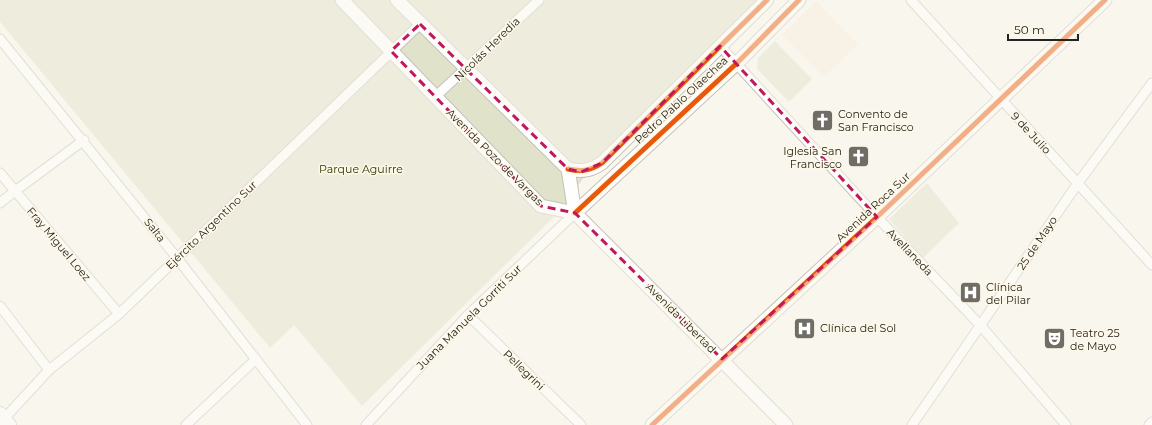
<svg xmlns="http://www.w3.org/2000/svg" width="1152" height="425" font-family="Montserrat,sans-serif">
<rect width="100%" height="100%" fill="#f9f6ed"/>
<!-- built -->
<polygon fill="#f4eddc" points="816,1 858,44 824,77 782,35"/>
<!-- green -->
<g fill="#e0e2c9">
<polygon points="0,0 761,0 584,177 562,209 362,406 294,325 270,348 0,22"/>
<polygon points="775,41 812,79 789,102 757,69 758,58"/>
<polygon points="927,183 959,223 923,258 889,219"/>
</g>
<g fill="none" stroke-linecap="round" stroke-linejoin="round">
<defs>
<g id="street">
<polyline points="911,0 1152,265"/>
<polyline points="0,39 177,258 307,425"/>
<polyline points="720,46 877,217 981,326 1066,425"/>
<polyline points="435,97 539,0"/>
<polyline points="0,173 119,314"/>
<polyline points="0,203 15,191 84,140"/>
<polyline points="0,306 49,370"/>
<polyline points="468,315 581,425"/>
<polyline points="1,422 49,370 119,314 420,24"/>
<polyline points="186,425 256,359"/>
<polyline points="366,425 468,315 575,213"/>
<polyline points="912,425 1078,183 1152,83"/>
<polyline points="1149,425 1152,422"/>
</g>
<g id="secondary">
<polyline points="342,0 541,206 575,213"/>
<polyline points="397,0 568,169 575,213"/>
<path d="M568,169C581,172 590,171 602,163L767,0"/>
<polyline points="575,213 737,63 799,0"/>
<polyline points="575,213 786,425"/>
<polyline points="652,425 877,217 1105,0"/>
</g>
<polyline id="primary" points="0,414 9,425"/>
</defs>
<!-- street casing -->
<use href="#street" stroke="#c5c2bc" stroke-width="11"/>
<!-- secondary casing -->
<use href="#secondary" stroke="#c5c2bc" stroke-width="15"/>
<!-- primary casing -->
<use href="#primary" stroke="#c5c2bc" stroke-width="16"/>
<!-- street -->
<use href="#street" stroke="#fefefc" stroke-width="9"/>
<!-- secondary -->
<use href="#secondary" stroke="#fefefc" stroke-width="13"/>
<!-- primary -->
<use href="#primary" stroke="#fefefc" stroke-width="14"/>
<defs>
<g id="cycleway">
<path d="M568,169C581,172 590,171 602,163L767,0"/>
<polyline points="575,213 737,63 799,0"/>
<polyline points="652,425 877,217 1105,0"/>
</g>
</defs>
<!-- cycleway casing -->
<use href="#cycleway" stroke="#fef8e8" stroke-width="8"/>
<!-- cycleway -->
<use href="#cycleway" stroke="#e8590c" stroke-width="5"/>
</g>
<!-- marked area -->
<path d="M0 0H1152V425H0ZM420,24L568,169L581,172L602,163L720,46L877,217L722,359L575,213L541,206L391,51Z" fill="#f9f6ed" fill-opacity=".55" fill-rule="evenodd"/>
<path fill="none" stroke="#c2185b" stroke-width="3" stroke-dasharray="8 5" stroke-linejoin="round" d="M420,24L568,169L581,172L602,163L720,46L877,217L722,359L575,213L541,206L391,51Z"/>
<!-- icons -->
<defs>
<symbol id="church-square" viewBox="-11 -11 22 22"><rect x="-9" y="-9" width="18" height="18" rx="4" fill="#6f6d66" stroke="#fef8e8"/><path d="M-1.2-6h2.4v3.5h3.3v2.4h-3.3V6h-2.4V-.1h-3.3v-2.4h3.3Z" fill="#fff"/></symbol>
<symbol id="hospital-square" viewBox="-11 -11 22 22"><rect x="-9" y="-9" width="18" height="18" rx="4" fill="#6f6d66" stroke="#fef8e8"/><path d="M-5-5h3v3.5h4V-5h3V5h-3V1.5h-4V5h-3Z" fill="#fff"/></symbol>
<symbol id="theatre-square" viewBox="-11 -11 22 22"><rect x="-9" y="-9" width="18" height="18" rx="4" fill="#6f6d66" stroke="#fef8e8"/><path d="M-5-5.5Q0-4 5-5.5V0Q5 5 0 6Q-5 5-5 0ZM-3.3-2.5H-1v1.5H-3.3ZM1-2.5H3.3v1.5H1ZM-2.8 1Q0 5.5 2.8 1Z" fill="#fff"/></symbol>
</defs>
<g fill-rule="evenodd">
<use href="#church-square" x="810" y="108" width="25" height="25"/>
<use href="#church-square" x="846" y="144" width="25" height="25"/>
<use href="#hospital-square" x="958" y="280" width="25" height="25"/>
<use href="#hospital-square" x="792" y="316" width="25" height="25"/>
<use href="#theatre-square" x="1042" y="326" width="25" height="25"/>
</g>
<g text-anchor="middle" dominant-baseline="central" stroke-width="3" stroke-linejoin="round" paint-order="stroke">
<!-- street labels -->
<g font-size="11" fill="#25231d" stroke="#fef8e8">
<text transform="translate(487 49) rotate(-44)">Nicolás Heredia</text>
<text transform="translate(681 100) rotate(-43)">Pedro Pablo Olaechea</text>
<text transform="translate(1031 133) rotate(47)">9 de Julio</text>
<text transform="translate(495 157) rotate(45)">Avenida Pozo de Vargas</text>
<text transform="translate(873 207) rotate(-43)">Avenida Roca Sur</text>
<text transform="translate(211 225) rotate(-44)">Ejército Argentino Sur</text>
<text transform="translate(155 230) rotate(52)">Salta</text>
<text transform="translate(1037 243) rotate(-56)">25 de Mayo</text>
<text transform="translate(59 244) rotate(50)">Fray Miguel Loez</text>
<text transform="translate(910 252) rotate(46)">Avellaneda</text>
<text transform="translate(469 317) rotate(-45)">Juana Manuela Gorriti Sur</text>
<text transform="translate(681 318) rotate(45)">Avenida Libertad</text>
<text transform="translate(524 370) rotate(44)">Pellegrini</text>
</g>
<!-- poi labels -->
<g font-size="11" fill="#25231d" stroke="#fef8e8" text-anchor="start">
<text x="838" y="114">Convento de<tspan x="838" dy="13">San Francisco</tspan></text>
<text x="842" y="151" text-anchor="end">Iglesia San<tspan x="842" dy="13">Francisco</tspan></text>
<text x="986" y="287">Clínica<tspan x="986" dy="13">del Pilar</tspan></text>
<text x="820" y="328">Clínica del Sol</text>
<text x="1070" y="333">Teatro 25<tspan x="1070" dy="13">de Mayo</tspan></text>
</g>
<!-- park labels -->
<g font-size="11" fill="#303604" stroke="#fef8e8">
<text x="361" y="169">Parque Aguirre</text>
</g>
</g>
<!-- scale -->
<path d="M1008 34v6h70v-6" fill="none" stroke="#25231d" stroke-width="2"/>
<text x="1014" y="34" font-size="12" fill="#25231d" stroke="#fef8e8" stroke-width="3" paint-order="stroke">50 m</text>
</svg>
